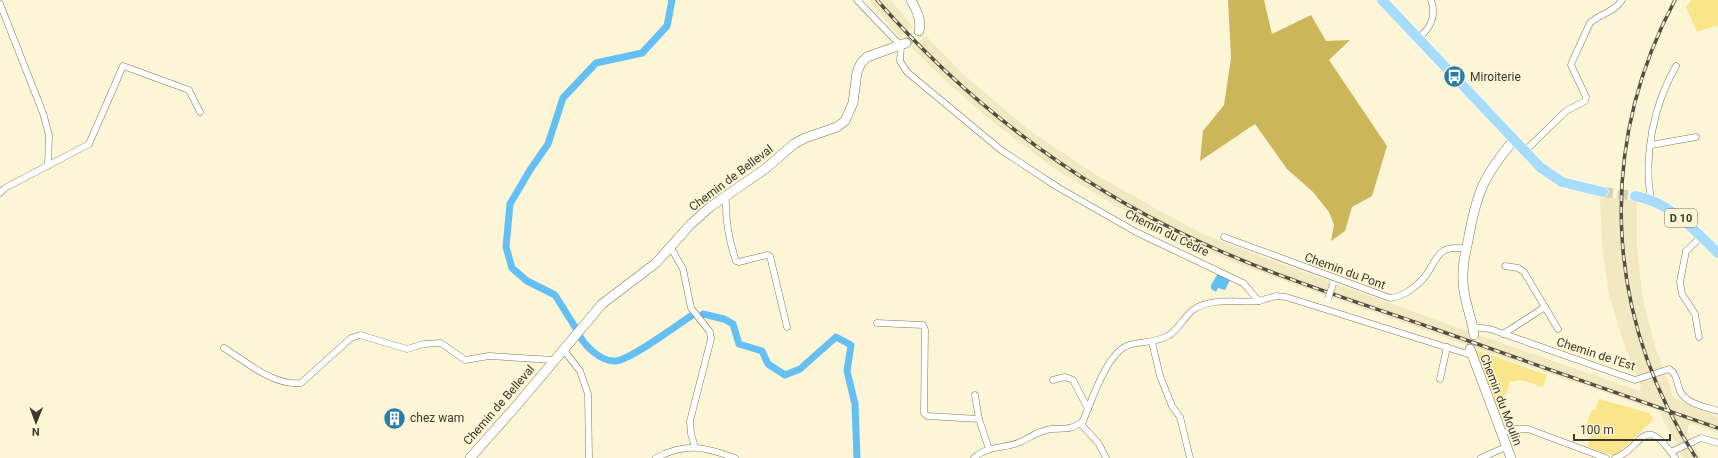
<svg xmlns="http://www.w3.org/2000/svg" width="1718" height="458" font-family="Roboto,sans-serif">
<rect width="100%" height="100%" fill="#fdf6d6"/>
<!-- built -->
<g fill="#f2e9c2">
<polygon points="869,0 891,0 913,27 900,38"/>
<polygon points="926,36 963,74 1029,130 1093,173 1160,211 1203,234 1267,259 1470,332 1466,345 1235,263 1161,230 1111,203 1052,167 993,122 949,84 911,47"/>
<polygon points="1600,196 1637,201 1637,248 1643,300 1655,346 1674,398 1718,417 1718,433 1689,423 1687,431 1701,458 1683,458 1659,411 1475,348 1479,335 1639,391 1641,386 1624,344 1609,295 1602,246"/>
</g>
<!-- green -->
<g fill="#fbe58a">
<polygon points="1691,0 1718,0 1718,25 1697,32 1686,7"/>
<polygon points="1474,349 1547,375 1543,387 1521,380 1510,382 1499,412"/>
<polygon points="1599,399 1649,413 1654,419 1615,456 1588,447 1591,434 1584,432 1592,409 1595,410"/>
</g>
<!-- forest -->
<polygon fill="#ccb65a" points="1228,0 1264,0 1272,34 1311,15 1326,41 1350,40 1329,60 1387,146 1372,196 1352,207 1345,231 1331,241 1334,225 1329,212 1313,192 1287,169 1255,124 1200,161 1203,131 1224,105 1231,58"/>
<!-- water -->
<polygon fill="#63bff4" points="1218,273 1230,280 1225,290 1218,288 1216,292 1211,289 1211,285"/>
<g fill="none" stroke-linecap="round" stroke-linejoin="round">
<!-- canal -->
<g stroke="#63bff4" stroke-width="7">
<polyline points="703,314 724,319 733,324 739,344 762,351 768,364 785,375 800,369 836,337 851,345 847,371 855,404 857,458"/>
<polyline points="575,327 555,295 527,281 512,268 506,247 510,204 530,170 548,144 563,98 596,63 642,53 667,26 672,0"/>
<path d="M579,335C586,347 601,362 616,361C632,359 674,327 691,316"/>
</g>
<!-- secondary-tunnel -->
<g stroke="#d6d0b4" stroke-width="9" stroke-dasharray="9 4.5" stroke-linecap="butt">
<polyline points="906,43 915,37 919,31"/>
<polyline points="1470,349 1474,335"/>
</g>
<!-- primary-tunnel -->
<polyline stroke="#d6d0b4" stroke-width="10" stroke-dasharray="10 5" stroke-linecap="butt" points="1603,192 1635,196"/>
<defs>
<g id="street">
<polyline points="857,0 901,46 900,61 907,72 1001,150 1059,188 1136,232 1243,283 1259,301 1276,296 1286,297 1471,355"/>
<polyline points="0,4 43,113 49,135 48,166"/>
<path d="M1418,39C1430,28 1437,17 1431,0"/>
<polyline points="1651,145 1696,137"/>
<path d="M1525,151L1566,111L1585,101L1586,97L1571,65L1572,62L1590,23C1599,14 1615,12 1622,0"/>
<polyline points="0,193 5,188 89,144 123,66 189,90 200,112"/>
<path d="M726,195C725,219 728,238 736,261L739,262L767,255L770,256L787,327"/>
<path d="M1651,200C1643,156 1654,104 1676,66"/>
<path d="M1224,237L1390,298C1405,297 1423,282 1430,269C1439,252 1444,245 1466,249"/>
<polyline points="671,248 683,269 691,308 710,332 711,339 690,421 691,434 695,447"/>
<polyline points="1505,266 1518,268 1524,272 1558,329"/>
<polyline points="877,323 923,325 925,330 924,413 927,416 979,419 989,449"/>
<path d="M1473,327L1490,329L1635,380L1669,369C1678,375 1676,382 1680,391C1686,404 1706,407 1718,411"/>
<polyline points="1503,334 1545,307"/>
<polyline points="1699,337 1695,314 1682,294 1680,282 1686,251 1701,237"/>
<polyline points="1152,342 1160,376 1172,406 1180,417 1190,458"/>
<path d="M224,348C247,362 273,386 301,383L351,338L360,335L407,349L424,344L441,343L465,360L489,356L554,360"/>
<polyline points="563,349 580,371 588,394 589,458"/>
<polyline points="1440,379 1447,347"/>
<polyline points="1053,380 1065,377 1073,380 1088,409"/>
<polyline points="975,395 979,419"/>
<polyline points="1080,423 1099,444 1106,458"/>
<polyline points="1501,433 1514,429 1528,429 1606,458"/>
<polyline points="1671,452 1701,438 1718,443"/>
<path d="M656,458C686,442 705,447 735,458"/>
<path d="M974,458C987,445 1006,449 1020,442C1032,437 1037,431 1051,429C1066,428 1070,431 1083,421C1092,400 1107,352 1129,345C1142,341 1155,343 1168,336C1178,330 1184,317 1193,310C1210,297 1239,303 1259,301"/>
<polyline points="1481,458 1506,447"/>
<path d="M1615,458C1643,449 1642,410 1675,458"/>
</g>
<g id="secondary">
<path d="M911,0C916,10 922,19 919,31"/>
<path d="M1474,335C1472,317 1463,299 1463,281C1462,267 1465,254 1468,241C1476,195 1483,176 1514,140"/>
<polyline points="1470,349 1511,458"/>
<polyline points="470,458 517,405 602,304 656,263 690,225 710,207 765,169 794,144 805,138 837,127 845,121 853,103 857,72 861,63 867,57 906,43"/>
</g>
<g id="primary">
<polyline points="1382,0 1540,167 1562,182 1603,192"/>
<path d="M1635,196C1670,202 1694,230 1718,253"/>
</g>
</defs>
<!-- street casing -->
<use href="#street" stroke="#7e785b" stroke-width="7"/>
<!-- secondary casing -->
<use href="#secondary" stroke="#7e785b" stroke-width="10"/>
<!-- primary casing -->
<use href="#primary" stroke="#fff" stroke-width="11"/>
<!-- street -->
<use href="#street" stroke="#fff" stroke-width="6"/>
<!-- secondary -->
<use href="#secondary" stroke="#fff" stroke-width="9"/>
<!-- primary -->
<use href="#primary" stroke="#a7dcfa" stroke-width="10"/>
<defs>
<g id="rail">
<path d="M877,0C966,102 1075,184 1198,241C1273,276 1354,301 1432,328C1527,362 1623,395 1718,428"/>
<path d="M1675,0C1596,149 1605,316 1696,458"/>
</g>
</defs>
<!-- rail casing -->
<use href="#rail" stroke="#534f40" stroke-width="3.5"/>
<!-- rail -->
<use href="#rail" stroke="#fdf6d6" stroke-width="2" stroke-dasharray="6" stroke-linecap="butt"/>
<defs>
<polyline id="street-bridge" points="1328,299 1333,284"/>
</defs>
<!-- street-bridge casing -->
<use href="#street-bridge" stroke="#7e785b" stroke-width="7" stroke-linecap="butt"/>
<!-- street-bridge -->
<use href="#street-bridge" stroke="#fff" stroke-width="6"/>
</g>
<!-- icons -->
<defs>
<symbol id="bus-disc" viewBox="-11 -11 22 22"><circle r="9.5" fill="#247eac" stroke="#fdf6d6"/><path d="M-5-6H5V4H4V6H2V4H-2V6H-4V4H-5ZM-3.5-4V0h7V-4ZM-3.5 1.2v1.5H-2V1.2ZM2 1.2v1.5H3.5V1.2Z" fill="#fff"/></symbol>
<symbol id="building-disc" viewBox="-11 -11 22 22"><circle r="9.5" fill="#247eac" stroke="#fdf6d6"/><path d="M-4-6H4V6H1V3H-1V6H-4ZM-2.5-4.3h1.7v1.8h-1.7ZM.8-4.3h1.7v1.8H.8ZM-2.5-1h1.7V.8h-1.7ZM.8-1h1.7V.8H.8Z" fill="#fff"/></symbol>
</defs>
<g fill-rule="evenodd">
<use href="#bus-disc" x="1442" y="64" width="25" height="25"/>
<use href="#building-disc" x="382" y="406" width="25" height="25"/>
</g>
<g text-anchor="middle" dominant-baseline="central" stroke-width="3" stroke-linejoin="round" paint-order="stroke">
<!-- shield labels -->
<rect fill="#fdf6d6" stroke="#76725f" stroke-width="1" x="1665" y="209" width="32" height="18" rx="3"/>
<g font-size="11" font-weight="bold" fill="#3c392c">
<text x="1681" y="218">D 10</text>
</g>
<!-- poi labels -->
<g font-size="12" fill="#3c392c" stroke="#fdf6d6" text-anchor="start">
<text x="1470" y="77">Miroiterie</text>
<text x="410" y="418">chez wam</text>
</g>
<!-- street labels -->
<g font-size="12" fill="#3c392c" stroke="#fdf6d6">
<text transform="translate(731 178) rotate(-37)">Chemin de Belleval</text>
<text transform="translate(1167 233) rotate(26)">Chemin du Cèdre</text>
<text transform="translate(1345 271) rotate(20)">Chemin du Pont</text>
<text transform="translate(1596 354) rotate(18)">Chemin de l'Est</text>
<text transform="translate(1501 400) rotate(69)">Chemin du Moulin</text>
<text transform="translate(499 405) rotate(-49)">Chemin de Belleval</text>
</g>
</g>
<!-- north arrow -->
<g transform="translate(36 422) rotate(181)" stroke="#fdf6d6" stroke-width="3" paint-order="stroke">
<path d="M0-3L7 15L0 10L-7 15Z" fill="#3c392c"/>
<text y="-6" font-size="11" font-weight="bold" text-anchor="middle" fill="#3c392c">N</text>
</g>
<!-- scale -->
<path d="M1574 434v6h96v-6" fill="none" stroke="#3c392c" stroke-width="2"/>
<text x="1580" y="434" font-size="12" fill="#3c392c" stroke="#fdf6d6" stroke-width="3" paint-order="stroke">100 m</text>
</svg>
